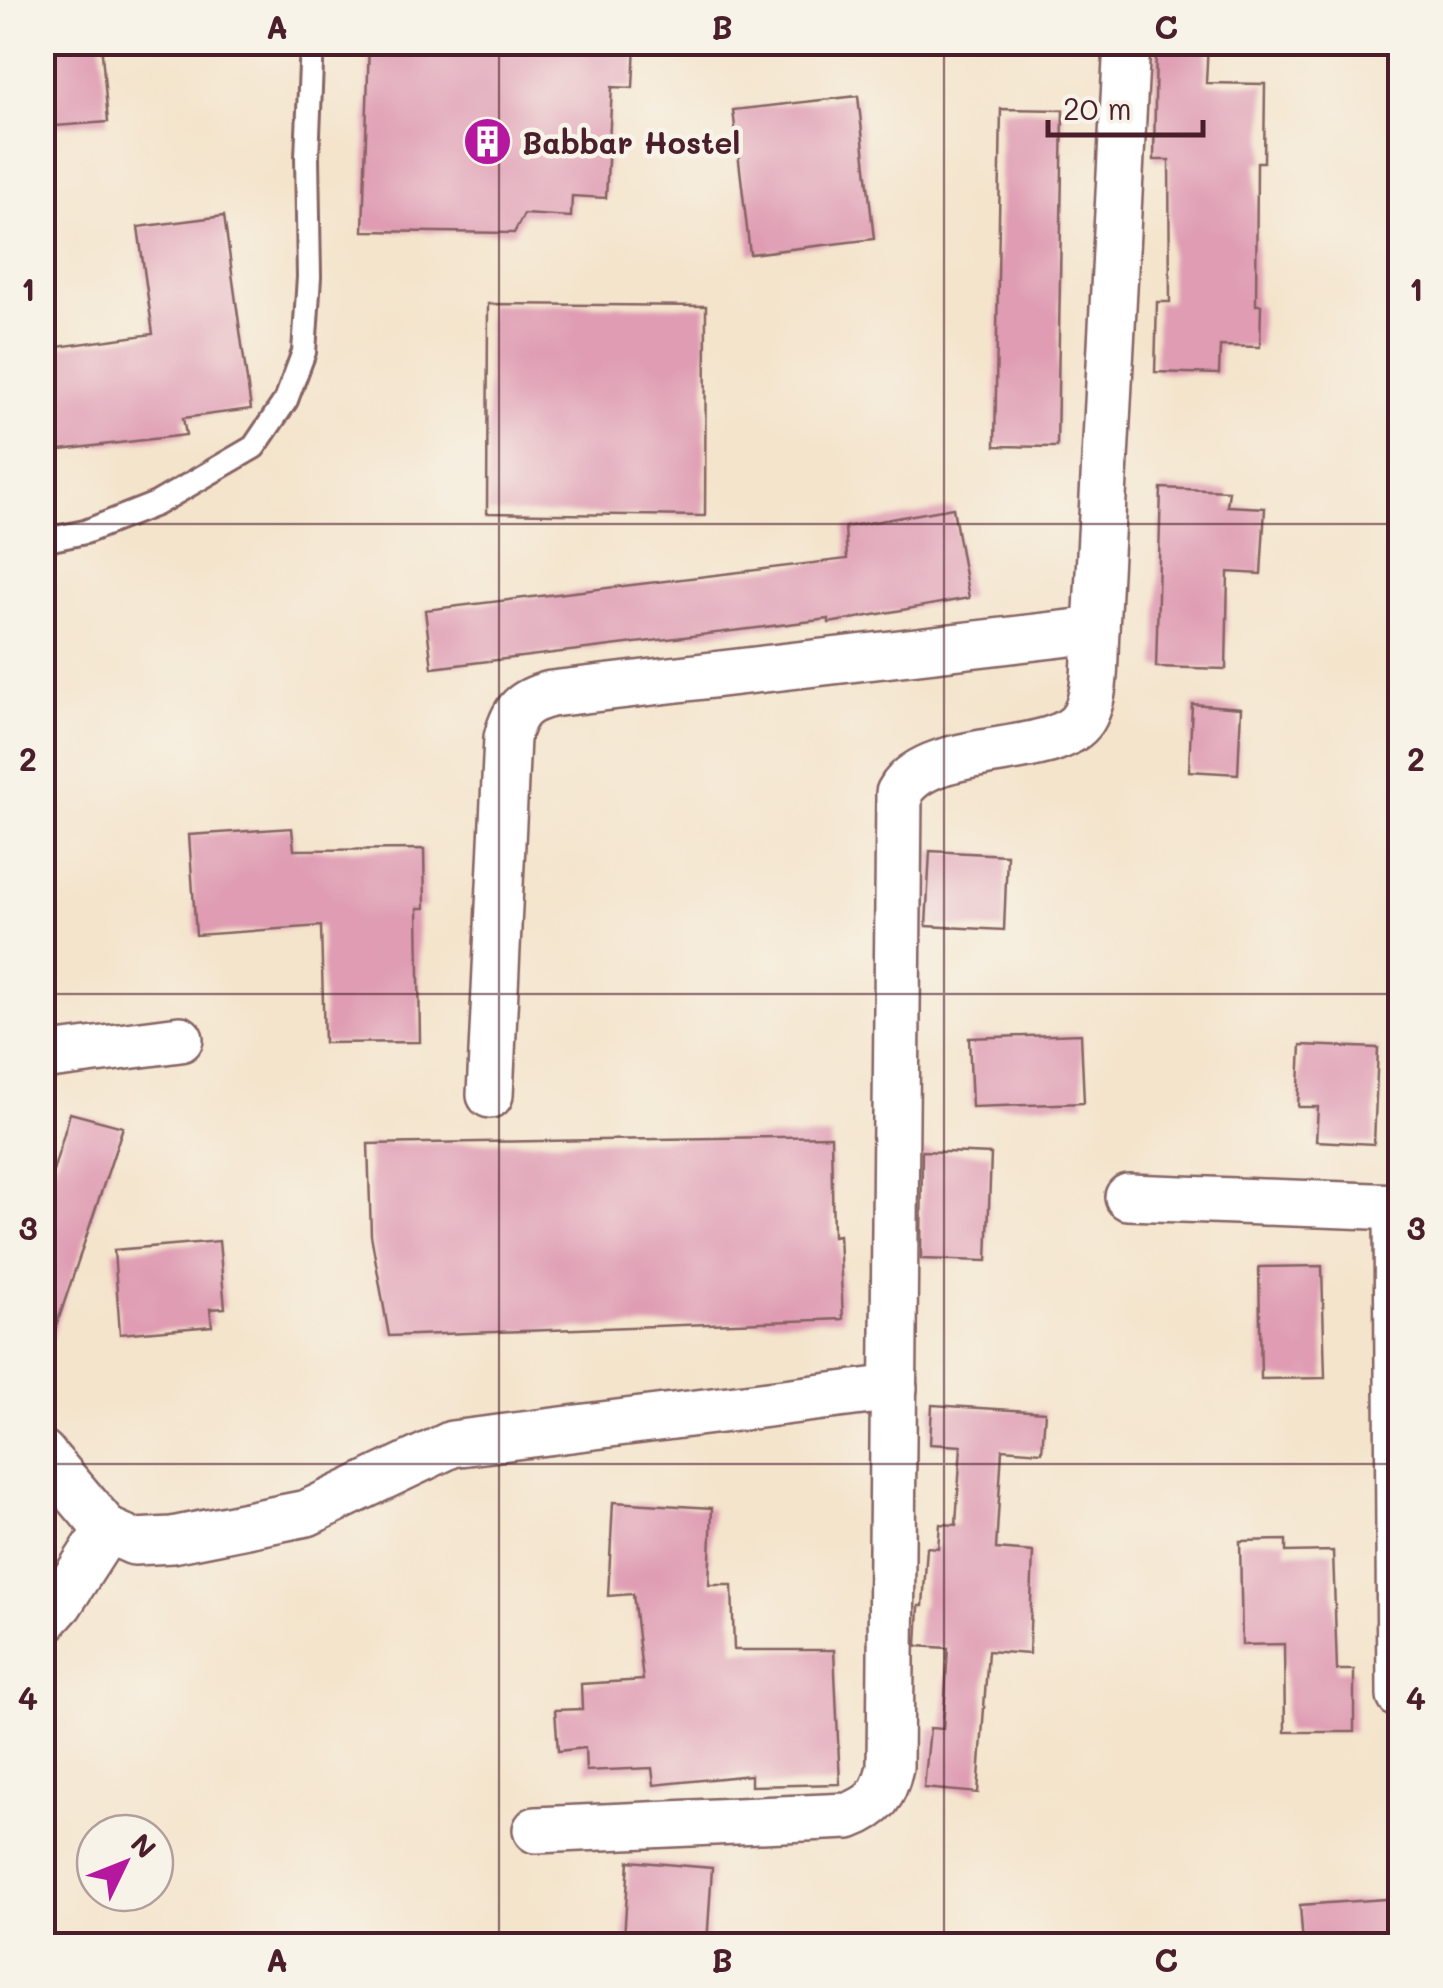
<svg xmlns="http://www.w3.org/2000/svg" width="1443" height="1988" font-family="Mali,sans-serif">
<rect width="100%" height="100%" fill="#f7f3e8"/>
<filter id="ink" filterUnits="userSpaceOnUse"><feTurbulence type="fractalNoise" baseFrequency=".01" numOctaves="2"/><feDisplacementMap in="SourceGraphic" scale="20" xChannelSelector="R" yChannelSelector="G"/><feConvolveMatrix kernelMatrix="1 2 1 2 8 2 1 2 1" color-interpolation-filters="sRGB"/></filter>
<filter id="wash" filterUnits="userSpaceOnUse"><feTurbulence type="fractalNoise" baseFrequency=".0048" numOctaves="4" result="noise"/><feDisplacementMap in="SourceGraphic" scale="40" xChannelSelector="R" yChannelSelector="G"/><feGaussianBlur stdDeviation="2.25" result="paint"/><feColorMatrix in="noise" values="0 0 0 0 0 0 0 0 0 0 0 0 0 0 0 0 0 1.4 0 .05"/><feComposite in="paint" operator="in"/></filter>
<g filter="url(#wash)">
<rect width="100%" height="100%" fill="#f4e4cc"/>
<g id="blocks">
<!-- building -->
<g fill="#df9cb3">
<polygon points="42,42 101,42 108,122 42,127"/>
<polygon points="369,42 635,42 633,88 612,87 606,198 572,196 571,217 524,214 514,233 363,231"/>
<polygon points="1156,42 1208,42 1206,83 1265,84 1264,162 1257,162 1256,305 1261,305 1260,347 1220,346 1219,374 1155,372 1157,302 1170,302 1169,160 1154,160"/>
<polygon points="858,96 874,239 750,254 733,110"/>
<polygon points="1001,109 1063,110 1057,447 995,446"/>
<polygon points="224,216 251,409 183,418 186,435 60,450 59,444 42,446 42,349 153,334 138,227"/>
<polygon points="488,304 706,306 705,516 487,513"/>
<polygon points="1161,488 1229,491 1227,506 1265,508 1261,574 1228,572 1226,669 1156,667"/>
<polygon points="953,508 969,598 829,623 829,619 432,668 425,610 847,559 845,527"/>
<polygon points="1192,704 1241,708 1238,774 1189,771"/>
<polygon points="292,828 294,850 424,849 425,908 418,908 420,1042 324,1043 321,926 196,935 189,835"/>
<polygon points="930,851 1007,855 1004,930 926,926"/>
<polygon points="1081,1034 1084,1103 972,1107 969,1038"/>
<polygon points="1301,1045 1378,1048 1374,1144 1316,1141 1318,1107 1298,1107"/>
<polygon points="70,1113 123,1127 52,1339 42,1337 42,1270 48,1189"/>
<polygon points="831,1136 833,1236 839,1235 843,1319 389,1336 371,1235 368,1144"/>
<polygon points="922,1151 991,1154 987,1261 921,1259"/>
<polygon points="219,1241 225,1308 210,1309 212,1326 120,1334 114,1250"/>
<polygon points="1322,1266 1325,1378 1261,1379 1259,1267"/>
<polygon points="932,1405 1045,1412 1042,1452 1002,1449 996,1549 1033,1552 1029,1654 988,1651 978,1793 924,1788 930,1728 943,1729 948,1648 917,1646 919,1606 923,1606 927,1547 938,1548 940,1524 956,1525 961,1446 930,1444"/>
<polygon points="613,1502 712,1508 709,1585 732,1585 734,1650 834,1650 840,1784 751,1786 751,1775 654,1785 652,1768 586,1771 585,1748 558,1751 555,1710 582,1709 581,1684 643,1680 633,1594 608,1596"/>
<polygon points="1286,1540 1286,1552 1333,1551 1337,1670 1354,1670 1354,1732 1285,1732 1284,1644 1242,1645 1240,1541"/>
<polygon points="629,1861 712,1868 707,1944 624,1938"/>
<polygon points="1400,1898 1400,1946 1303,1946 1300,1905"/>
</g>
</g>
</g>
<g filter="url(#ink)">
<use href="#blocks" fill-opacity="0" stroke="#866463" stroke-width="2.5"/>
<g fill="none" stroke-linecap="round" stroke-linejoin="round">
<defs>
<polyline id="lane" points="42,541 85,532 156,504 254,447 286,400 304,352 309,277 307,157 312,42"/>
<g id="street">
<polyline points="42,1057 180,1039"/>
<path d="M490,1095L507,738C514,710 523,701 551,694L1096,630"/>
<polyline points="1128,1197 1400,1207"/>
<polyline points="1397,1207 1400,1696"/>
<polyline points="42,1453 107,1530 134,1542 172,1540 307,1513 452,1444 894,1388"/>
<polyline points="42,1623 60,1603 107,1530"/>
<path d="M536,1830L849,1816C875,1806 884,1795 890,1767L899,793C928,737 1062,763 1085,715C1097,691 1094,657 1096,630L1127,42"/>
</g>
</defs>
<!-- lane casing -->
<use href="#lane" stroke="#866463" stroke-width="28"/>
<!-- street casing -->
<use href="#street" stroke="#866463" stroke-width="50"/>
<!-- lane -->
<use href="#lane" stroke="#fff" stroke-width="22"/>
<!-- street -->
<use href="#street" stroke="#fff" stroke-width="45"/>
</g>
</g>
<!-- grid -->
<path fill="none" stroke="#4a1f2b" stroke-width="2.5" stroke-opacity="0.55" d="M499,42V1946M944,42V1946M42,524H1400M42,994H1400M42,1464H1400"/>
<!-- icons -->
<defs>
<symbol id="building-disc" viewBox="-11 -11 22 22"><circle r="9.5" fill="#b5179e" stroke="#f7f3e8"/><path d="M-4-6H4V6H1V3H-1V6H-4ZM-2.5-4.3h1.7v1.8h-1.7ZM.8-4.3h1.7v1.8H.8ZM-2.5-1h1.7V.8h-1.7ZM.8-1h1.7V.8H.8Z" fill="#fff"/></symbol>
</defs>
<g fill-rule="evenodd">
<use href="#building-disc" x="460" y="114" width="55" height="55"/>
</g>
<g text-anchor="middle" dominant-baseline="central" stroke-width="9" stroke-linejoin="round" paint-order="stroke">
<!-- poi labels -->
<g font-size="30" font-weight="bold" fill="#4a1f2b" stroke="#f7f3e8" text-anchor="start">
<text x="522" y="142">Babbar Hostel</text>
</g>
</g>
<!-- margin -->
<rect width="1443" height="1988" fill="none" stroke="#f7f3e8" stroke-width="110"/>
<!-- north arrow -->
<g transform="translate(125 1863) rotate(47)"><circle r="48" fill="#f7f3e8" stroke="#b29e9c" stroke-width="2.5"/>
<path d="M0-8L18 38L0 25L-18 38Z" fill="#b5179e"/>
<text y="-15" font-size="28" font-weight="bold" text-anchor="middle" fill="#4a1f2b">N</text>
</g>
<!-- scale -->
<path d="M1048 120v15h155v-15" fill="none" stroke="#4a1f2b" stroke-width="5"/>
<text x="1063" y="120" font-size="30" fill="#4a1f2b" stroke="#f7f3e8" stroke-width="8" paint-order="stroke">20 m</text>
<rect x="55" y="55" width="1333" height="1878" fill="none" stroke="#4a1f2b" stroke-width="4"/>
<g font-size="32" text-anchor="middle" font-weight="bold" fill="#4a1f2b">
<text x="277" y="39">A</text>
<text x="722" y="39">B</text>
<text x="1166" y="39">C</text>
<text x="28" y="301">1</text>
<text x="1416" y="301">1</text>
<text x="28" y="771">2</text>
<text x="1416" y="771">2</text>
<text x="28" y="1240">3</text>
<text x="1416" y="1240">3</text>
<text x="28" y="1710">4</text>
<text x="1416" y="1710">4</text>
<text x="277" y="1972">A</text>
<text x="722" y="1972">B</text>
<text x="1166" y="1972">C</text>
</g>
</svg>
